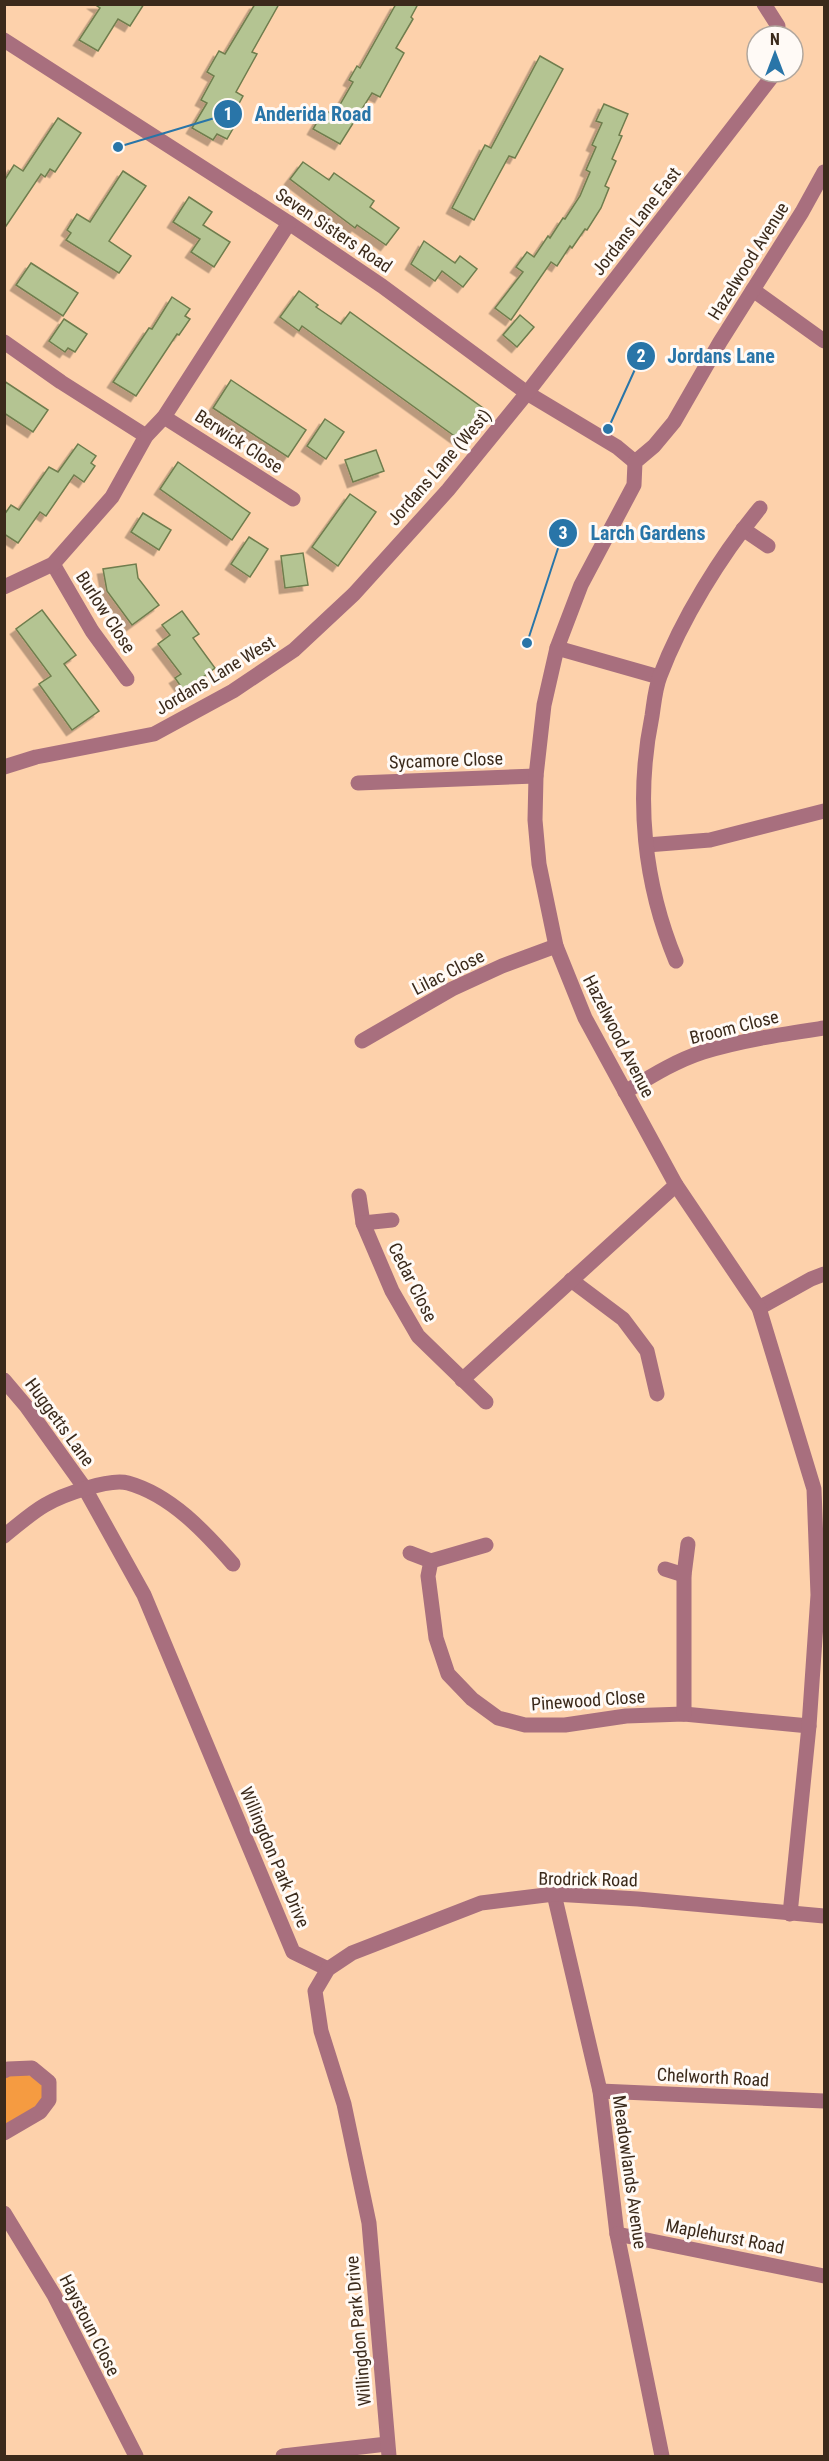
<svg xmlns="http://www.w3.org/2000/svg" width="829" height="2461" font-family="'Roboto Condensed',sans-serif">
<defs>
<filter id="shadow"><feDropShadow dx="-5.5" dy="5.5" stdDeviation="0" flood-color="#0004"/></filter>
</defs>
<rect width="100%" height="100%" fill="#fdd1ab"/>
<!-- green -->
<polygon fill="#f59b41" points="8,2069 49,2082 49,2100 5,2133 5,2071"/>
<!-- building -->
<g fill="#b4c492" stroke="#6f7d4d" stroke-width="1.5" filter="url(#shadow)">
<polygon points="94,4 144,4 130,26 118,19 98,51 79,40 100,8"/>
<polygon points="255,4 279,4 252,52 257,54 236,92 243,96 229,122 235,125 227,139 217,134 213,140 192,128 207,103 201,100 214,76 207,72 219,51 225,54"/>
<polygon points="396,4 418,4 411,17 413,19 396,48 404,53 380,97 372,93 340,144 313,129 324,110 334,115 353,82 349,80 357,66 360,68"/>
<polygon points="540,56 563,69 515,158 509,156 474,220 452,208 485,145 491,148"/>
<polygon points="604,104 628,114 619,135 622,136 612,159 616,161 605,186 609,188 601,208 587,230 585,229 572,248 570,246 557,266 551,262 511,320 495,308 523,272 516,267 527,252 534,257 548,236 550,238 563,218 565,219 580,196 590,172 586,170 596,147 592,145 602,123 596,121"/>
<polygon points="58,118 81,133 55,172 50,169 45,177 41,174 4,229 4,181 14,165 23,171"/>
<polygon points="303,162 329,180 334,173 374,201 370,207 399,228 386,245 357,225 355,228 290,179"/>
<polygon points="123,171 146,186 109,241 131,256 119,273 66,240 71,233 67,230 77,214 90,222"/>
<polygon points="189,197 212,212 203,225 230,242 214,267 191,252 200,239 173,222"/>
<polygon points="424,241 455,263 460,256 477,269 463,287 442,271 435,281 411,264"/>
<polygon points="31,263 78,293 63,316 16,285"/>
<polygon points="299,291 318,305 316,307 341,324 350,312 483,408 460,440 302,326 299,331 280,317"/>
<polygon points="172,297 190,309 185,316 190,319 179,335 177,334 136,396 113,382 149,328 152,329"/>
<polygon points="520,315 534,327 517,347 503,335"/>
<polygon points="64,319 87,334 75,352 68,348 65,352 49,341"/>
<polygon points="231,380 306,430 288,457 213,408"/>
<polygon points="4,381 48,410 33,432 4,413"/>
<polygon points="325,419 344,432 326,459 307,446"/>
<polygon points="78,444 96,456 91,463 95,466 84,482 74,475 46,516 40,512 18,543 4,534 4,515 11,505 19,510 49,467 58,472"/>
<polygon points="376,450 384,471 353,482 345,460"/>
<polygon points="178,462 250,513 232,540 160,489"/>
<polygon points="350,494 376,512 338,566 312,547"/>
<polygon points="143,513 171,530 159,550 131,532"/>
<polygon points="249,537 268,549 250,577 231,564"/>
<polygon points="303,553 308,585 285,588 281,556"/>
<polygon points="136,564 138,578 159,605 132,625 107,591 103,569"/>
<polygon points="42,610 76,655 64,664 99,711 72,730 39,684 51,676 16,629"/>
<polygon points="182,611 199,634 193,638 215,668 184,691 175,678 181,674 158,644 170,635 162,625"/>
</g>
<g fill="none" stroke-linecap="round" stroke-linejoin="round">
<!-- minor -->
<g stroke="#a86f7e" stroke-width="15">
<polyline points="764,4 778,26 777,36"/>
<polyline points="4,40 289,223 382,286 527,393 617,447 635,462"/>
<polyline points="753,290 824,341"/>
<polyline points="4,342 61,382 146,436"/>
<polyline points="164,417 293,499"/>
<polyline points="743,529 768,546"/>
<polyline points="53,564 92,631 127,679"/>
<polyline points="4,587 53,564 112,497 146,436 164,417 289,223"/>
<polyline points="557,648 659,677"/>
<polyline points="4,767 36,757 154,734 233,691 294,650 354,594 448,490 527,393 771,78 772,72"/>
<polyline points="358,783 536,776"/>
<polyline points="647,845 710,840 824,811"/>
<path d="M676,961C644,884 635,799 652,716C654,703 655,689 660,676C681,620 721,555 760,508"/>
<polyline points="362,1041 452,989 502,966 556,946"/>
<path d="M625,1092C650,1077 675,1061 703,1052C742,1040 784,1034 824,1028"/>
<polyline points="359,1196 363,1223 392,1291 418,1336 486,1402"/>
<polyline points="363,1223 392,1220"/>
<polyline points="571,1280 623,1319 647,1351 657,1394"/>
<polyline points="759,1308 811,1279 824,1274"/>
<polyline points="4,1380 26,1406 84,1487 144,1595 293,1952 328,1969"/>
<polyline points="462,1380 676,1185"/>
<path d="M4,1536C18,1525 31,1513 45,1505C62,1495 109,1478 128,1483C171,1495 205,1532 233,1564"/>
<polyline points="486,1545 431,1561 428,1576 436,1638 448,1674 472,1699 498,1718 525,1725 565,1725 626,1716 684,1714 809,1726"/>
<polyline points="410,1553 431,1561"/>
<polyline points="665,1569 684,1575"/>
<polyline points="684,1714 684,1575 688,1544"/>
<polyline points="554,1894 600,2091 617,2234 662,2456"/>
<polyline points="790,1914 809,1726 818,1595 814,1489 759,1308 676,1185 585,1018 556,946 539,864 535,820 536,776 544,705 557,648 581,585 634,485 635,462 654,446 674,422 720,342 802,212 824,172"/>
<polyline points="4,2071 8,2069 32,2068 49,2082 49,2100 40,2112 4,2133"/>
<polyline points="600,2091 824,2101"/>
<polyline points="4,2213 54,2295 136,2456"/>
<polyline points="617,2234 824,2276"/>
<polyline points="283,2456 387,2444"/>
<polyline points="389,2456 369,2223 344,2104 321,2031 315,1991 328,1969 352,1953 481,1903 554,1894 638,1899 824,1916"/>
</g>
</g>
<g text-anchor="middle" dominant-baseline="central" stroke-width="6" stroke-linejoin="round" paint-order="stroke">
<!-- street labels -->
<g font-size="18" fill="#3b2a1b" stroke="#fffaf6">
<text transform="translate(636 221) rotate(-52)">Jordans Lane East</text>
<text transform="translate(334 230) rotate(34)">Seven Sisters Road</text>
<text transform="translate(748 261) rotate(-58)">Hazelwood Avenue</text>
<text transform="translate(239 441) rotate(33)">Berwick Close</text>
<text transform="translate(439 467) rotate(-49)">Jordans Lane (West)</text>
<text transform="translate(106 612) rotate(57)">Burlow Close</text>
<text transform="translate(215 675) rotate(-31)">Jordans Lane West</text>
<text transform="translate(446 760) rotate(-2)">Sycamore Close</text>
<text transform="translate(448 972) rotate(-27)">Lilac Close</text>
<text transform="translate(734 1027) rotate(-14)">Broom Close</text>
<text transform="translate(619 1036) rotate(63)">Hazelwood Avenue</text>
<text transform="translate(413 1282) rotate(63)">Cedar Close</text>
<text transform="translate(60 1422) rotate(54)">Huggetts Lane</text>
<text transform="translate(588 1700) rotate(-4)">Pinewood Close</text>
<text transform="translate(275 1857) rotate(67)">Willingdon Park Drive</text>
<text transform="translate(588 1879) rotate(1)">Brodrick Road</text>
<text transform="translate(713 2077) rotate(3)">Chelworth Road</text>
<text transform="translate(630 2172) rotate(82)">Meadowlands Avenue</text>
<text transform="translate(725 2236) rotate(11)">Maplehurst Road</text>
<text transform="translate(90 2325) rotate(63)">Haystoun Close</text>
<text transform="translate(358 2331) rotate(-95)">Willingdon Park Drive</text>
</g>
</g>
<!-- callouts -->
<path fill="none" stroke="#2975a8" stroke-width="2" d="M118 147L228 114M608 429L641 356M527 643L563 533"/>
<g fill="#2975a8" stroke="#fffaf6" stroke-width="2">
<circle cx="118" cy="147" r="6"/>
<circle cx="608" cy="429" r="6"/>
<circle cx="527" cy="643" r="6"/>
<circle cx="228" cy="114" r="15"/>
<circle cx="641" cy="356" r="15"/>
<circle cx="563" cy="533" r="15"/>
</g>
<g font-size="18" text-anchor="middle" font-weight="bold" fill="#fff">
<text x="228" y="120">1</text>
<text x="641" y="362">2</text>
<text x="563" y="539">3</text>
</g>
<g font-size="20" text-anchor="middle" font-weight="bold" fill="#2975a8" stroke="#fffaf6" stroke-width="6" stroke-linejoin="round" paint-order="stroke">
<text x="313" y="121">Anderida Road</text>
<text x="721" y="363">Jordans Lane</text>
<text x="648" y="540">Larch Gardens</text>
</g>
<!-- border -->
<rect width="829" height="2461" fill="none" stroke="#3b2a1b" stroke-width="12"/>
<!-- north arrow -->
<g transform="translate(775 54)"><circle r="28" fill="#fffaf6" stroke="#b1a79e" stroke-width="1.5"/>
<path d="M0-4.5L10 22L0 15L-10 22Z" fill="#2975a8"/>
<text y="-9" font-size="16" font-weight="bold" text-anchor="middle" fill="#3b2a1b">N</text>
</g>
</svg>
